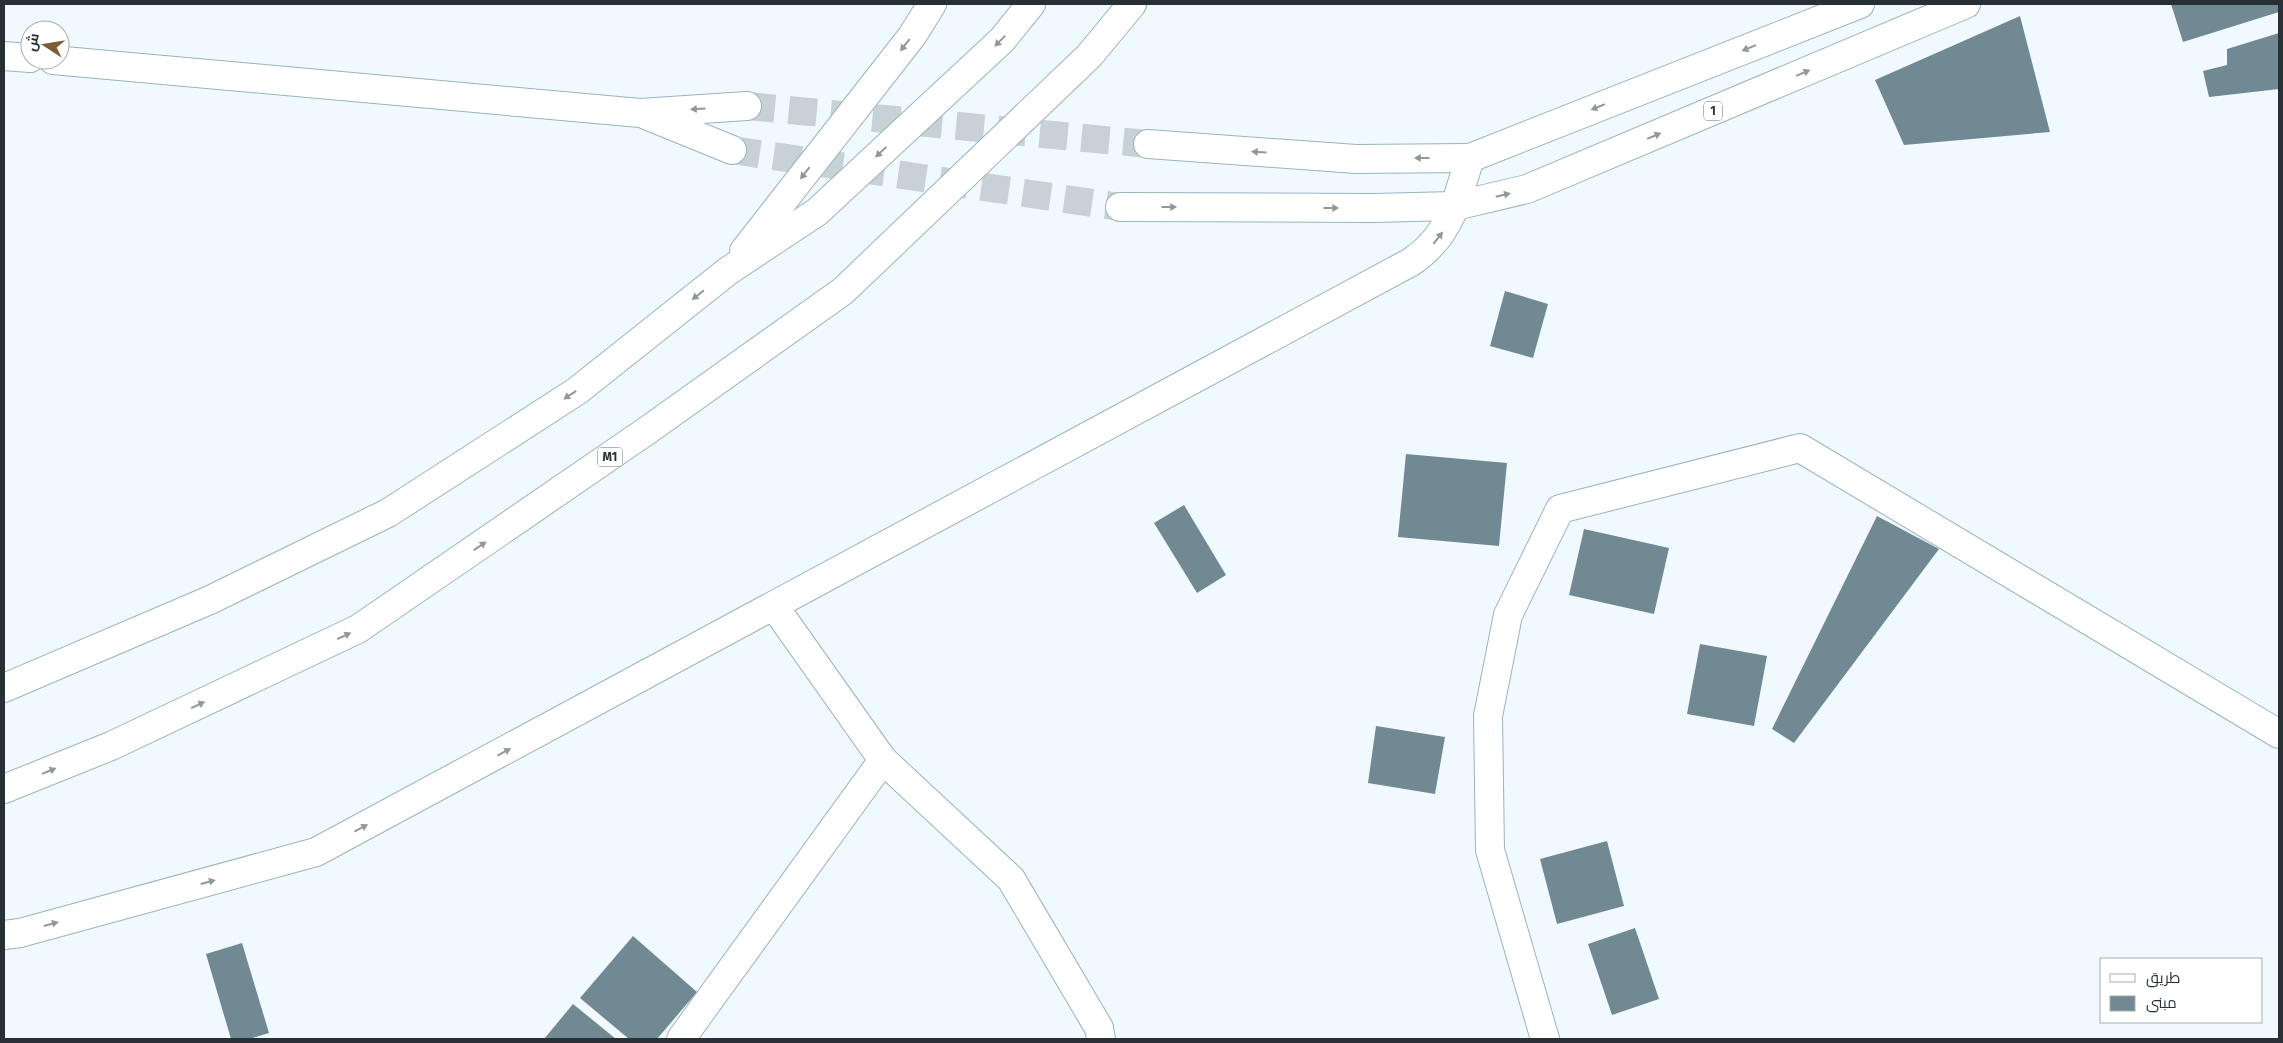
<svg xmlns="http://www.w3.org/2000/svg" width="2283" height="1043" font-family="'Fira Sans',Cairo,sans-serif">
<rect width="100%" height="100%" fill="#f0fafe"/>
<!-- building -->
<g fill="#718993">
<polygon points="2171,4 2279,4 2279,12 2183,42"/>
<polygon points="2020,16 2050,132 1904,145 1875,80"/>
<polygon points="2279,33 2279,89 2209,97 2203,71 2227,65 2227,49"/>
<polygon points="1505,291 1548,304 1533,358 1490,346"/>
<polygon points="1406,454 1507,463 1499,546 1398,537"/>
<polygon points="1184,505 1226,575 1197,593 1154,523"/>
<polygon points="1877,516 1939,549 1794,743 1772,729"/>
<polygon points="1584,529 1669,548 1654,614 1569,595"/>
<polygon points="1700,644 1767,656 1754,726 1687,714"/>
<polygon points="1376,726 1445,737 1435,794 1368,783"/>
<polygon points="1607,841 1624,906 1557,924 1540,859"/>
<polygon points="1635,928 1659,999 1612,1015 1588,944"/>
<polygon points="633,936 697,992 657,1039 629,1039 580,998"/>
<polygon points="242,943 269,1033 249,1039 231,1039 206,954"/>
<polygon points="573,1004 616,1039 544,1039"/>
</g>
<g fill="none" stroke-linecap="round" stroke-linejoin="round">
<!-- secondary-tunnel -->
<g stroke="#c8d2d6" stroke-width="28" stroke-dasharray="28 14" stroke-linecap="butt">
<polyline points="747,106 1148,144"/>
<polyline points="732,150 1120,207"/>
</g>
<defs>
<g id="minor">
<polyline points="774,606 883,760 1011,879 1099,1028 1101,1039"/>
<polyline points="681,1039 883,760"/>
<polyline points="1545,1039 1490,850 1488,716 1508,615 1560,509 1800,448 2279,734"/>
</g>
<g id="secondary">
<polyline points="4,56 30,58"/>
<polyline points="53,60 640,113 747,106"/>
<polyline points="646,115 732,150"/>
<polyline points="1148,144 1356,159 1470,158"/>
<polyline points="1120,207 1372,208 1455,206"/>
</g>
<g id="primary">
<polyline points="1455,206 1527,189 1966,4"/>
<polyline points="1455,206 1470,158 1860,4"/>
</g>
<g id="motorway">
<polyline points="744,251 912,36 932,4"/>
<polyline points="4,688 210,600 388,513 577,391 728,271 817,212 1002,40 1031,4"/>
<polyline points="4,789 111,746 358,629 645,432 843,291 1089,56 1132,4"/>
<path d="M4,935L20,933L316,852L1411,262C1433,247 1445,230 1455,206"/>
</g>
</defs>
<!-- minor casing -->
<use href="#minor" stroke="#9ab3be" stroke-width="30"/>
<!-- secondary casing -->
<use href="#secondary" stroke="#9ab3be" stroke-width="30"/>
<!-- primary casing -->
<use href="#primary" stroke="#9ab3be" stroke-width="30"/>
<!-- motorway casing -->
<use href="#motorway" stroke="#9ab3be" stroke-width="30"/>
<!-- minor -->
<use href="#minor" stroke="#fff" stroke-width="28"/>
<!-- secondary -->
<use href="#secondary" stroke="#fff" stroke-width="28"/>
<!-- primary -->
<use href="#primary" stroke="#fff" stroke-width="28"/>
<!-- motorway -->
<use href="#motorway" stroke="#fff" stroke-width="28"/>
</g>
<!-- one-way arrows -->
<defs><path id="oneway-solid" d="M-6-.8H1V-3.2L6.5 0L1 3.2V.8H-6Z" transform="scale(1.25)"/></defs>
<g fill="#92989a">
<use href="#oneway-solid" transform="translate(1000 41) rotate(134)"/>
<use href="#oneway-solid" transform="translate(905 45) rotate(128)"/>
<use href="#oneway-solid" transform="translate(1749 48) rotate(158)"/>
<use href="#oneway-solid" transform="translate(1803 73) rotate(-23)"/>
<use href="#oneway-solid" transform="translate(1598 107) rotate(158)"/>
<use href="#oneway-solid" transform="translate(698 109) rotate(177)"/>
<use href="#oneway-solid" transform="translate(1654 136) rotate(-23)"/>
<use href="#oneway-solid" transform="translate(881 152) rotate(137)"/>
<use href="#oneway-solid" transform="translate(1259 152) rotate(-176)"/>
<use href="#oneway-solid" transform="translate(1422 158) rotate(180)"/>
<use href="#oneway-solid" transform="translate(805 173) rotate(128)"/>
<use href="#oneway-solid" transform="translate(1503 195) rotate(-13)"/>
<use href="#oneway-solid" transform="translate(1169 207)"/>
<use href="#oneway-solid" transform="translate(1331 208)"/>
<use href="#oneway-solid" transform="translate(1438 238) rotate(-52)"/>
<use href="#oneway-solid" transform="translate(698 295) rotate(142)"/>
<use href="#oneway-solid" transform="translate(570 395) rotate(147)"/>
<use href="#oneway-solid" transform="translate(480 546) rotate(-34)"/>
<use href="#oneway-solid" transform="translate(344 636) rotate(-25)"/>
<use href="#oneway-solid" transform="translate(198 705) rotate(-25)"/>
<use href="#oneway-solid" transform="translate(504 752) rotate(-28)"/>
<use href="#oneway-solid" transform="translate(49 771) rotate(-22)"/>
<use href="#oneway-solid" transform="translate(361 828) rotate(-28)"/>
<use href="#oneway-solid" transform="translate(208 882) rotate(-15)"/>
<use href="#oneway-solid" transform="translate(51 924) rotate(-15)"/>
</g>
<g text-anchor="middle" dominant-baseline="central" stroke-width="4" stroke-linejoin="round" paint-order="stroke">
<!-- shield labels -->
<g fill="#fff" stroke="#676e72" stroke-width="1">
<rect x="1704" y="101.5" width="18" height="19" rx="4"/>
<rect x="597.5" y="447.5" width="25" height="19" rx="4"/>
</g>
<g font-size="12" font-weight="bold" fill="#263035">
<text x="1713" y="111">1</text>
<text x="610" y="457">M1</text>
</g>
</g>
<!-- border -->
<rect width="2283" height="1043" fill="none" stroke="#263035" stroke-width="10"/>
<!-- legend -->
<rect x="2100" y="958" width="162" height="65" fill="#ffffff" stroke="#a8acae"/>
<rect x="2110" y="974" width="25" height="8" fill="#ffffff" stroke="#a8acae"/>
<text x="2146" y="983" font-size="15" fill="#263035">طريق</text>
<rect x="2110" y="996" width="25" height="15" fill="#718993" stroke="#a8acae"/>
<text x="2146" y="1008" font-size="15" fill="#263035">مبنى</text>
<!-- north arrow -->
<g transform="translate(45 45) rotate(282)"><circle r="24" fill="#ffffff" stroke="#a8acae"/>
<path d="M0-4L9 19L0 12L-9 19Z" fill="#7c5e32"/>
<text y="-8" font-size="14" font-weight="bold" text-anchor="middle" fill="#263035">ش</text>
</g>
</svg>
